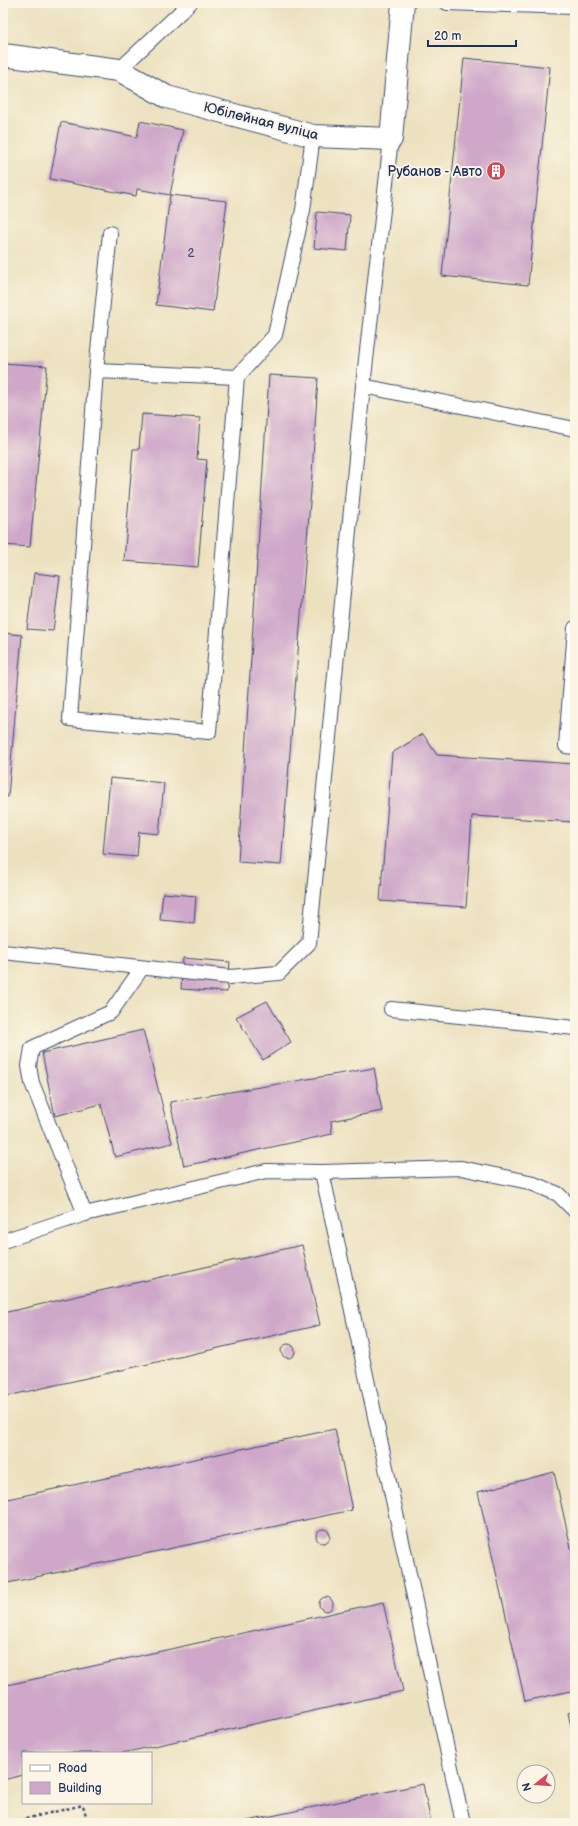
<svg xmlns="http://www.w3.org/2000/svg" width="578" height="1826" font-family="'Balsamiq Sans',sans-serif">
<rect width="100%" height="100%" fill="#fcf5e5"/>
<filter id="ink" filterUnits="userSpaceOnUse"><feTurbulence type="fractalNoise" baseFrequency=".025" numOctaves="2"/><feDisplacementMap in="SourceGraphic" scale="8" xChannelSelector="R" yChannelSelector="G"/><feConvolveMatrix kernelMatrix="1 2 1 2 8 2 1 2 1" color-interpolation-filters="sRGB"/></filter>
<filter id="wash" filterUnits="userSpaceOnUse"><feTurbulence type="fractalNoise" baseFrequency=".012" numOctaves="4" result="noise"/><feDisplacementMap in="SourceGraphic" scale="16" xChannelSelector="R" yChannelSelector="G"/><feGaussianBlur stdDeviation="0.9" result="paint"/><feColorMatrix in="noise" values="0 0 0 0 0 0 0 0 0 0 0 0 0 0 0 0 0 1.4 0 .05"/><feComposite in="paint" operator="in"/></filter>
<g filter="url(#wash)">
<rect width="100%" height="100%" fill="#ece1bf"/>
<g id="blocks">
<!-- building -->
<g fill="#cea7c9">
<polygon points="464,58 550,67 528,285 442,276"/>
<polygon points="140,121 183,130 170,195 137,189 136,196 50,179 61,122 137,137"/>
<polygon points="170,195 227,201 213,312 156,305"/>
<polygon points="317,212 350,215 347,251 314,248"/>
<polygon points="3,363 47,366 30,547 3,545"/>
<polygon points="269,375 318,378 311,490 281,865 238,862"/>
<polygon points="142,414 200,418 197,459 207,460 198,567 124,561 133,449 139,449"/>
<polygon points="34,573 60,576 53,631 27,629"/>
<polygon points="3,633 22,635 8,797 3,796"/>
<polygon points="423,734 437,755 575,764 575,822 472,816 466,907 380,901 392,753"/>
<polygon points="110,778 164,783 159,834 139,832 137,857 103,854"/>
<polygon points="163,893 196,896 194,923 160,920"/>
<polygon points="183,958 230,962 227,992 181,989"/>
<polygon points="267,1001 291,1042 263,1060 236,1017"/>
<polygon points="143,1030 172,1143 115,1157 101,1104 55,1116 42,1053"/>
<polygon points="374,1068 382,1111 331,1121 332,1134 184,1166 170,1102"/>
<polygon points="302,1245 320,1325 3,1397 3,1313"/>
<circle cx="288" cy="1351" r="7"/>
<polygon points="335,1429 352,1510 3,1584 3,1500"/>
<polygon points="554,1472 575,1566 575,1690 525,1701 478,1492"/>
<circle cx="323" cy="1536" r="7"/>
<circle cx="326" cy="1604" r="7"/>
<polygon points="383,1602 403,1691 123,1753 23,1753 23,1775 3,1780 3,1686"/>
<polygon points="575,1711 575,1739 574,1739 568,1713"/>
<polygon points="423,1784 431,1823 243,1823 243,1822"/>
</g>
</g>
</g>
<g filter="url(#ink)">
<use href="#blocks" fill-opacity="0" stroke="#3a4a6d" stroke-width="1"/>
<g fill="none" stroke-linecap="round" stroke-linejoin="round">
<defs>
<g id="lane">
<polyline points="447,3 575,7"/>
<polyline points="119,70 190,3"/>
<polyline points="96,371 110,233"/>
<polyline points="237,377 209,732 70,719 96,371 237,377 275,335 303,210 313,136"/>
<polyline points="363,386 575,429"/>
<polyline points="575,628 566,746 575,747"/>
<polyline points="3,952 229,977 279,973 309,943 363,386 391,139"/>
<polyline points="391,1009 575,1028"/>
<polyline points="322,1172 463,1823"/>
<polyline points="85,1214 32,1083 29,1066 32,1048 111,1012 142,968"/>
<polyline points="3,1241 85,1214 266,1171 322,1172 461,1168 529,1182 558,1194 575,1211"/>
</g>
<polyline id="street" points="3,55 119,70 167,97 313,136 391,139 403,3"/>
</defs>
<!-- lane casing -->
<use href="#lane" stroke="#3a4a6d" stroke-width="16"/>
<!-- street casing -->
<use href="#street" stroke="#3a4a6d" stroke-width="24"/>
<!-- path -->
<polyline stroke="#3a4a6d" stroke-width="2.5" stroke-dasharray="3 3" stroke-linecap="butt" points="8,1823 83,1805 88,1823"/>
<!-- lane -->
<use href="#lane" stroke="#fff" stroke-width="14"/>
<!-- street -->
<use href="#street" stroke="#fff" stroke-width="22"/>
</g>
</g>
<!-- icons -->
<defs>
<symbol id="building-disc" viewBox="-11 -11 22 22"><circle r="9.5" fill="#d1495b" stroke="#fcf5e5"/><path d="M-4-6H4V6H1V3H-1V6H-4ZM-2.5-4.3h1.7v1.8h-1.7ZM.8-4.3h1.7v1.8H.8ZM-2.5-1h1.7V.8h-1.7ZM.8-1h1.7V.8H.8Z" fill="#fff"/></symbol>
</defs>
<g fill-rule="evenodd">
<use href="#building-disc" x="485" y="160" width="22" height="22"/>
</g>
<g text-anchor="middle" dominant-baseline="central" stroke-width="4" stroke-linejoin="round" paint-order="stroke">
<!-- number labels -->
<g font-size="12" fill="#484d79">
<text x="191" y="253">2</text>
</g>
<!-- street labels -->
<g font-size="14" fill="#1b2f5e" stroke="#fcf5e5">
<text transform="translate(261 121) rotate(14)">Юбілейная вуліца</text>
</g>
<!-- poi labels -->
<g font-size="14" fill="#1b2f5e" stroke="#fcf5e5" text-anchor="end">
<text x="482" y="171">Рубанов - Авто</text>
</g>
</g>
<!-- margin -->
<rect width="578" height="1826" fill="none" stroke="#fcf5e5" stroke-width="16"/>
<!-- legend -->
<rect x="22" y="1752" width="130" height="52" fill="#fcf5e5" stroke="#a2a6af"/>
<rect x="30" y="1765" width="20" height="6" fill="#ffffff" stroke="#a2a6af"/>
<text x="58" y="1772" font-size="12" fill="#1b2f5e">Road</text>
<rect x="30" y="1782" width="20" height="12" fill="#cea7c9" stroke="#a2a6af"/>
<text x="58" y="1792" font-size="12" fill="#1b2f5e">Building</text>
<!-- north arrow -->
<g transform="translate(536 1784) rotate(253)"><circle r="19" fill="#fcf5e5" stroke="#a2a6af"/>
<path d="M0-3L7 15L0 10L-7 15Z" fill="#d1495b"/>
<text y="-6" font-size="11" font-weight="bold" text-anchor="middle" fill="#1b2f5e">N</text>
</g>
<!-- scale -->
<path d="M428 40v6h88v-6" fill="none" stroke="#1b2f5e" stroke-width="2"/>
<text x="434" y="40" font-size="12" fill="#1b2f5e" stroke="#fcf5e5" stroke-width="3" paint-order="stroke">20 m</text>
</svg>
